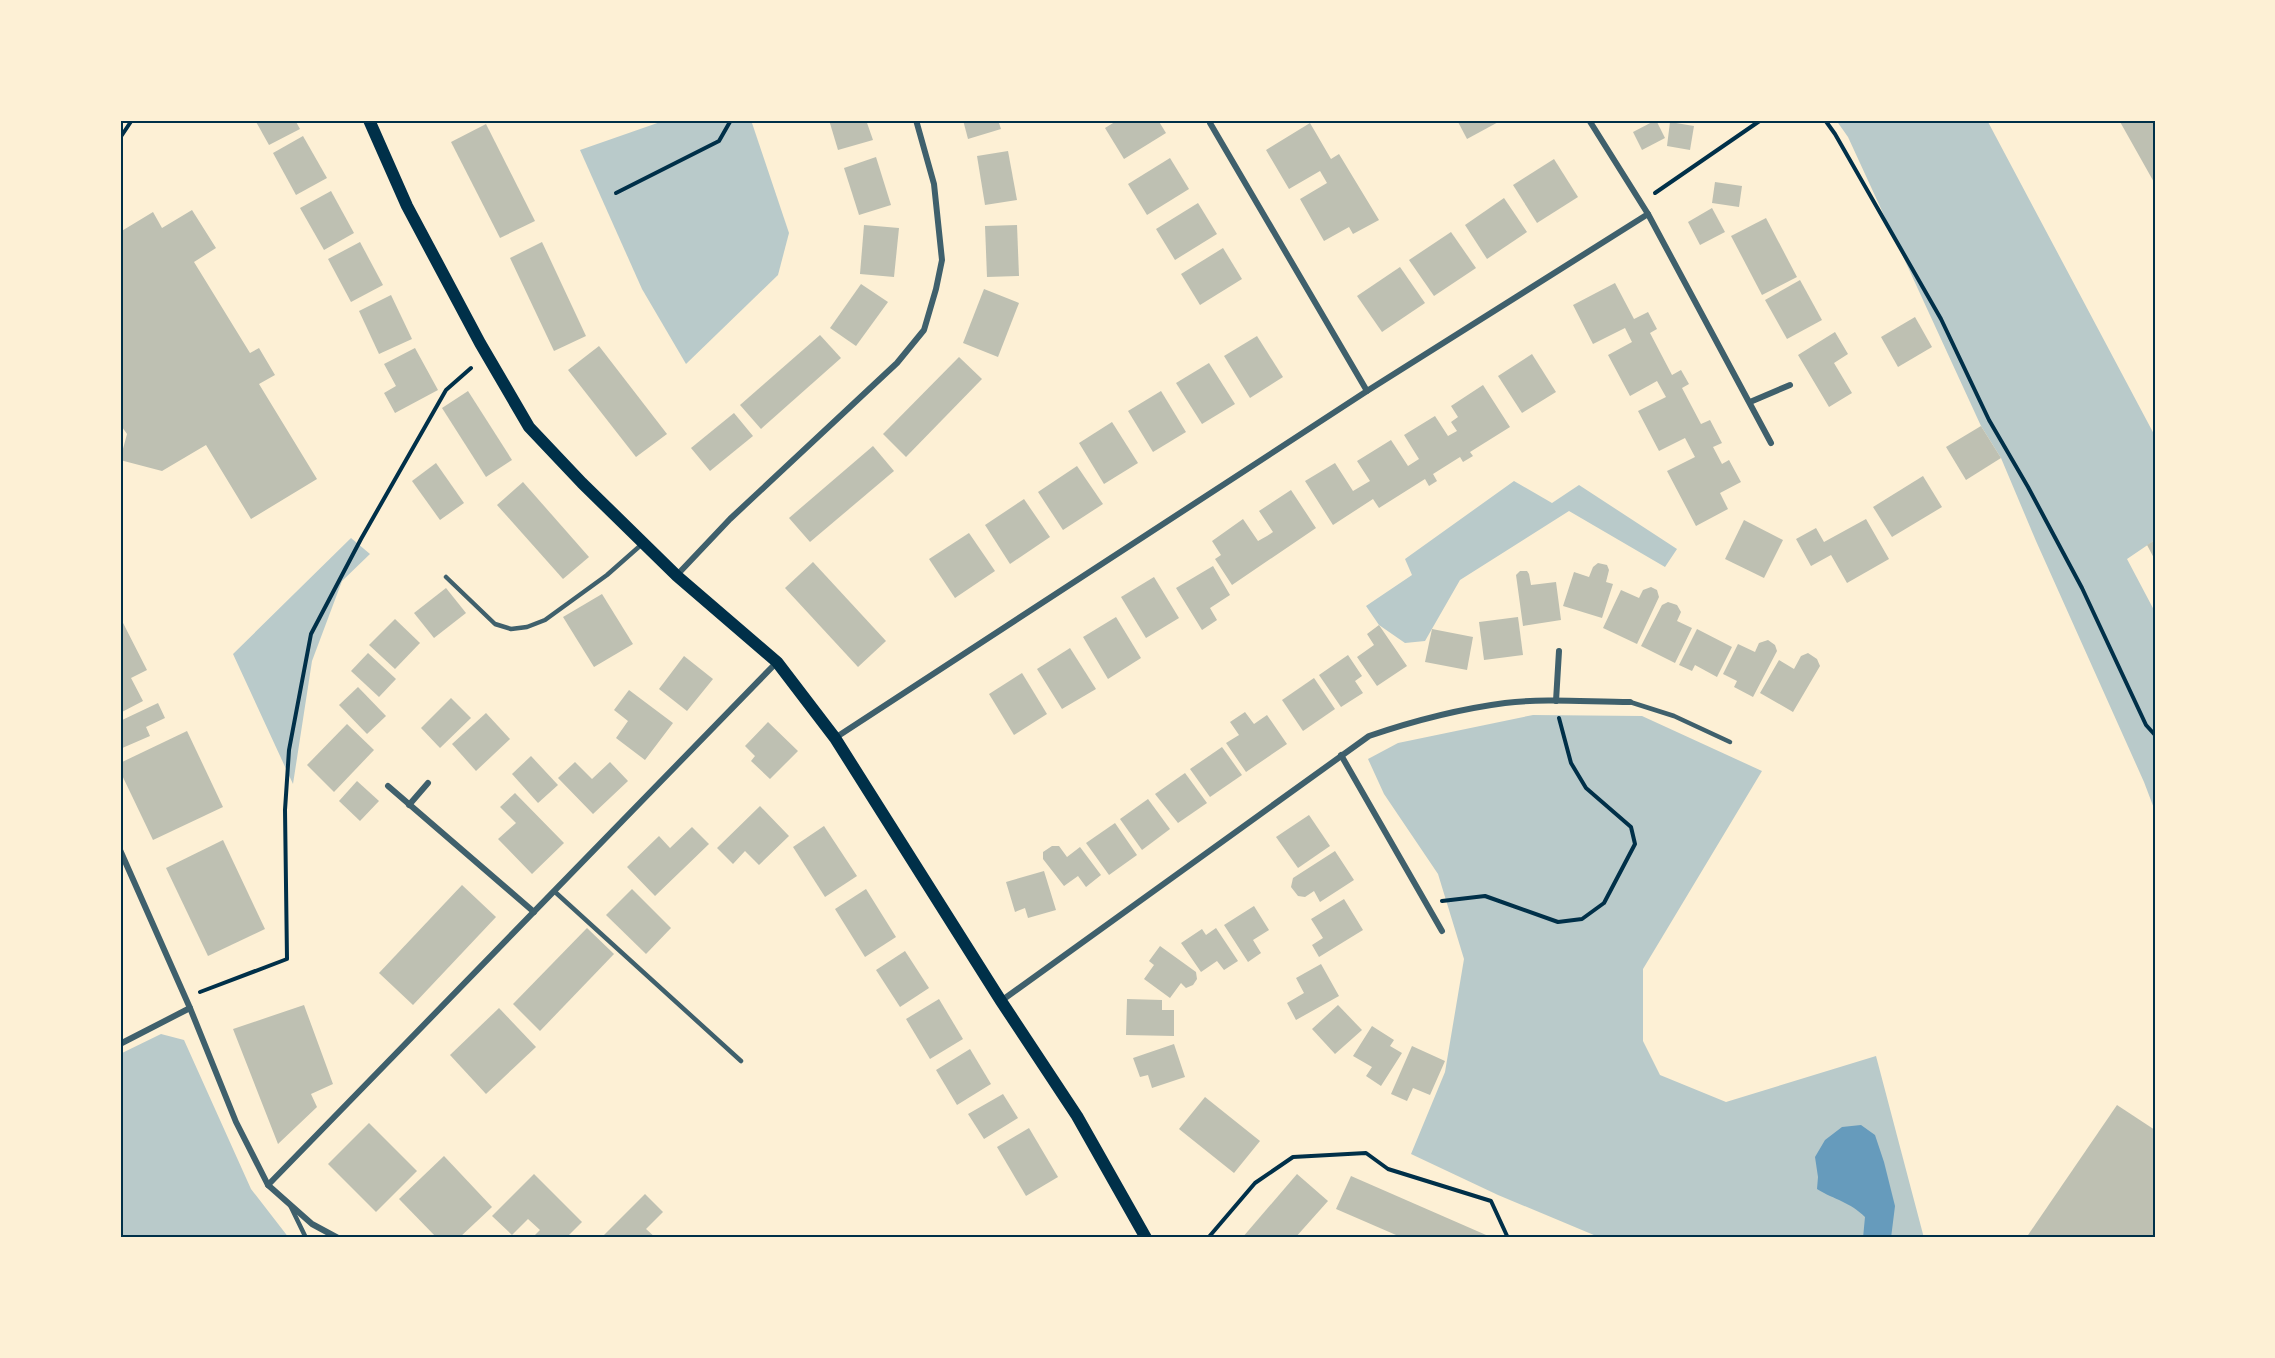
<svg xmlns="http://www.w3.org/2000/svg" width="2275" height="1358" font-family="'Source Sans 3',sans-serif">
<rect width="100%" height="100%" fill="#fdf0d5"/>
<!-- green -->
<g fill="#b9caca">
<polygon points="666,120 751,120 789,233 778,275 686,364 642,289 580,150"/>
<polygon points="1836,120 1987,120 2155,436 2155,540 2127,559 2155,612 2155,811 2144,782 2036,541 2001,458 1981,426 1848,137"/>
<polygon points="1514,481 1552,503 1579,485 1677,549 1665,567 1569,511 1460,580 1425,641 1405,643 1379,625 1366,606 1412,575 1405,559"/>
<polygon points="351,538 370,554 342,581 312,661 293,784 233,654"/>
<polygon points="1533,715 1642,716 1762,771 1643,969 1643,1041 1660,1075 1726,1102 1876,1056 1924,1238 1601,1238 1498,1195 1411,1154 1445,1072 1464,959 1438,874 1384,794 1368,759 1398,743"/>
<polygon points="161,1034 184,1040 251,1189 289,1238 120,1238 120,1054"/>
</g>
<!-- water -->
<path fill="#669bbc" d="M1861,1125L1875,1135L1884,1162L1895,1206L1891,1238H1863L1865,1217C1850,1202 1835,1200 1817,1189L1818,1177L1815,1157L1825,1140L1842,1127Z"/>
<!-- building -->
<g fill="#bec0b2">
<polygon points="255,120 295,120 300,129 269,145"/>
<polygon points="829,120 866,120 873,140 838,150"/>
<polygon points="963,120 998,120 1001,129 968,139"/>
<polygon points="1118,120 1158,120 1166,133 1124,159 1105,128"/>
<polygon points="1457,120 1502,120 1467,139"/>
<polygon points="1656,120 1665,138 1642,150 1633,132"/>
<polygon points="2119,120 2155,120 2155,184"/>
<polygon points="1670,122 1694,126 1690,150 1667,146"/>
<polygon points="1310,123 1331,159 1339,154 1379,220 1353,234 1349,227 1324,241 1300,199 1327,183 1320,171 1289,189 1266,150"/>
<polygon points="486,124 535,221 500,238 451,142"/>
<polygon points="303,136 327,178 296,195 273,153"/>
<polygon points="1008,151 1017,200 985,205 977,156"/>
<polygon points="876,157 891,205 859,215 844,168"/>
<polygon points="1170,158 1189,189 1147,215 1128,184"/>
<polygon points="1554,159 1578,197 1537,223 1513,185"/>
<polygon points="1715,182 1742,186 1739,207 1712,203"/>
<polygon points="331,191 354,233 324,250 300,208"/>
<polygon points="1504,198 1527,232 1487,259 1465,225"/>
<polygon points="1198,203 1217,234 1175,260 1156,229"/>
<polygon points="1712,208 1725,232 1700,245 1688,222"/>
<polygon points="192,210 216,248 194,262 250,353 259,348 275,375 259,384 317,479 251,519 206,445 162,471 120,460 127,434 120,424 120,232 153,212 162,228"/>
<polygon points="1766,218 1797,277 1762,295 1731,236"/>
<polygon points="864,225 899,228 894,277 860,274"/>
<polygon points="1017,225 1019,276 987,277 985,226"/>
<polygon points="1451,232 1476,268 1434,296 1409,260"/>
<polygon points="360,242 383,285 351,302 328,259"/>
<polygon points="542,242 586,336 554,351 510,258"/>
<polygon points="1223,248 1242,279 1200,305 1181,274"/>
<polygon points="1400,267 1425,303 1382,332 1357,296"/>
<polygon points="1800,280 1822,320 1787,339 1765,300"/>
<polygon points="1615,283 1634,319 1648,312 1657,329 1650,333 1672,375 1681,370 1689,384 1682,388 1701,424 1710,420 1722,443 1713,447 1722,464 1729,460 1741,482 1720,493 1728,509 1696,526 1667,471 1695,457 1685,438 1659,451 1638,411 1666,397 1657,381 1630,396 1608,355 1632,342 1625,328 1593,344 1573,305"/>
<polygon points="861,284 888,302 856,346 830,328"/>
<polygon points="984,289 1019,303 998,357 963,343"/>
<polygon points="391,295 412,339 379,354 359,311"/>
<polygon points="1915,317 1932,347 1898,367 1881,337"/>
<polygon points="1835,332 1848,354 1834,363 1852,393 1829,407 1798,355"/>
<polygon points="820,335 841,358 761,429 740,405"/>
<polygon points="1257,336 1283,377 1250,398 1224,356"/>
<polygon points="599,346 667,434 636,457 568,370"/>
<polygon points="415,348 438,390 395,413 384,393 396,386 384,364"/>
<polygon points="1532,354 1556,392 1522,413 1498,376"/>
<polygon points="959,357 982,379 906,457 883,434"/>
<polygon points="1209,363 1235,404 1202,424 1176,383"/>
<polygon points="1483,385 1510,427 1470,452 1473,456 1463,462 1460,457 1433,474 1437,481 1429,486 1425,479 1379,508 1373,499 1333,525 1305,481 1335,463 1353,491 1370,481 1357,461 1391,440 1408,466 1419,459 1404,435 1435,416 1448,436 1457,431 1451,422 1458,417 1451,406"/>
<polygon points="468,391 512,460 486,477 442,408"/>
<polygon points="1161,391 1186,432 1153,452 1128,411"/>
<polygon points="734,413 753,436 710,471 691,448"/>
<polygon points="1112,422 1138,463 1104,484 1079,443"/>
<polygon points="1981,426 2001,458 1966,480 1946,447"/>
<polygon points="873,446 894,471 810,542 789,518"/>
<polygon points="436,463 464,503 440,520 412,481"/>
<polygon points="1077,466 1103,504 1063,530 1038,492"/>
<polygon points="1923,476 1942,507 1892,537 1873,507"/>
<polygon points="523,482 589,557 563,579 497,505"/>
<polygon points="1291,490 1316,528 1232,585 1215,559 1221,555 1212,541 1243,519 1258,541 1267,536 1273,532 1259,511"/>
<polygon points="1024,499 1050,537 1010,564 985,525"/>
<polygon points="1866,519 1889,559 1847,583 1831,555 1811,566 1796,539 1816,528 1824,542"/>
<polygon points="1744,520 1783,540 1764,578 1725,559"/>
<polygon points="969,533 995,571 955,598 929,559"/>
<polygon points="2155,540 2155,560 2147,545"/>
<polygon points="813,562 886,641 858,667 785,588"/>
<polygon points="1598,563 1607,565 1609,570 1606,582 1613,584 1602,618 1563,606 1574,572 1589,577 1593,567"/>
<polygon points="1213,566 1230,595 1210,608 1217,620 1202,630 1176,588"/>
<polygon points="1520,571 1527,571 1529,574 1531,585 1556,582 1561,620 1523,626 1516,575"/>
<polygon points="1154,577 1179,618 1146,638 1121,597"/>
<polygon points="1651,587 1657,590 1659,597 1637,644 1603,628 1621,590 1639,598 1643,590"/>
<polygon points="446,588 466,613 434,638 414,613"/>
<polygon points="602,594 633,644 594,667 563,617"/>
<polygon points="1668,602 1677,605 1681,612 1677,621 1692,628 1675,663 1641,646 1662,605"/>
<polygon points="120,617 147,670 131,678 143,701 120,713"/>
<polygon points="1116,617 1141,658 1108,679 1083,637"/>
<polygon points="1518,617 1523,655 1484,660 1479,622"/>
<polygon points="395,619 420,643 395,669 369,645"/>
<polygon points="1379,625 1407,666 1377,686 1357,657 1374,645 1367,634"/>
<polygon points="1432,629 1473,637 1467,670 1425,662"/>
<polygon points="1697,629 1732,647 1717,677 1695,665 1692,671 1679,665"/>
<polygon points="1768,640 1775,645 1777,651 1753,697 1734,687 1737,681 1723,674 1738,644 1755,652 1759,643"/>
<polygon points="1070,648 1096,689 1062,709 1037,669"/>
<polygon points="368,653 396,679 379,697 351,671"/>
<polygon points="1808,653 1817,659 1820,666 1793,712 1760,693 1779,660 1794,669 1801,656"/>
<polygon points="1348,655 1362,676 1355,681 1363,693 1341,707 1319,675"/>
<polygon points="684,656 713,679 687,711 659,689"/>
<polygon points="1022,673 1047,714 1014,735 989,694"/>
<polygon points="1314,678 1335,709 1303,731 1282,700"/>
<polygon points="358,687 386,716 367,734 339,705"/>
<polygon points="629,690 673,723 645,760 616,738 628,721 614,710"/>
<polygon points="451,698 471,718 440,748 421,728"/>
<polygon points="158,703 165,718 146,727 150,736 120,749 120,721"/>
<polygon points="1245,712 1254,724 1267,715 1287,744 1246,772 1226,743 1239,735 1230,722"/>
<polygon points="486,713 510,739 476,771 452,744"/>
<polygon points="768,722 798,751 770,779 751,761 755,756 745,746"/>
<polygon points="347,724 374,750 334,792 307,765"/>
<polygon points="187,731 223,807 153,840 120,771 120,763"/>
<polygon points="1222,747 1242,775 1210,797 1190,769"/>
<polygon points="531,756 558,785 538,803 512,774"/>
<polygon points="575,762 592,779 610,762 628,781 593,814 558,778"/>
<polygon points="1185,773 1207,803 1178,823 1155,794"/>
<polygon points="357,781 379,801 360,821 339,801"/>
<polygon points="515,793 564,843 532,874 498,839 516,823 500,807"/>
<polygon points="1148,799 1170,829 1142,850 1120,819"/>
<polygon points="760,806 789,836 759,865 745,851 733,864 717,848"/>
<polygon points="1309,815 1330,846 1298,868 1276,837"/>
<polygon points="1115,823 1137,855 1109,875 1086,843"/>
<polygon points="824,826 857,876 825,897 793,847"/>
<polygon points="692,827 709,844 655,896 627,867 659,836 670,848"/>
<polygon points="223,840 265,929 208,956 166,868"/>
<polygon points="1052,846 1059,846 1067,857 1080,847 1101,875 1086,887 1078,876 1064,886 1043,859 1043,852"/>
<polygon points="1335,851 1354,880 1320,902 1314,891 1305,897 1298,896 1291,887 1293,878"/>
<polygon points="1044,871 1056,910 1028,918 1025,908 1015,912 1006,882"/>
<polygon points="462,885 496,917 413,1005 379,973"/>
<polygon points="632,889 671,928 646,954 606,915"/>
<polygon points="866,889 896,937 865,957 835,909"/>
<polygon points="1344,899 1363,930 1319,957 1312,945 1323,938 1311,919"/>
<polygon points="1254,906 1269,930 1253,940 1261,953 1248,962 1224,925"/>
<polygon points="587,928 614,954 540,1031 513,1004"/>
<polygon points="1216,928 1238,961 1224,970 1217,961 1201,972 1181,943 1202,929 1206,935"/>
<polygon points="1160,946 1196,972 1197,979 1193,985 1186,988 1181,983 1170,998 1144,979 1154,965 1149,961"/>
<polygon points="905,951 929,988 900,1007 876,970"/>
<polygon points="1321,964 1339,996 1296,1020 1287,1003 1304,993 1296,978"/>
<polygon points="939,999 963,1039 930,1059 906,1019"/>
<polygon points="1127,999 1162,1000 1162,1010 1174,1010 1174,1036 1126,1035"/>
<polygon points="304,1005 333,1084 311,1094 317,1107 278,1144 233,1029"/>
<polygon points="1338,1005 1362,1030 1335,1054 1312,1029"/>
<polygon points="499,1008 536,1047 486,1094 450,1055"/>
<polygon points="1372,1026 1394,1040 1390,1046 1402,1053 1381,1086 1366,1076 1372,1067 1353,1056"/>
<polygon points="1174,1044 1185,1077 1152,1088 1148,1075 1140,1077 1133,1058"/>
<polygon points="1412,1046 1445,1061 1430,1095 1413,1088 1407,1101 1391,1094"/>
<polygon points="970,1049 991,1084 957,1105 936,1070"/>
<polygon points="1003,1094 1018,1118 984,1139 968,1114"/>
<polygon points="1205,1097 1260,1141 1234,1173 1179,1129"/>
<polygon points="2117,1105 2155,1130 2155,1238 2026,1238"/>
<polygon points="369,1123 417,1171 376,1212 328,1164"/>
<polygon points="1029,1128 1058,1177 1026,1196 997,1147"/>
<polygon points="444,1156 492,1207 459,1238 437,1238 399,1199"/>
<polygon points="534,1174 582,1222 566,1238 532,1238 540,1230 528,1219 512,1235 492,1216"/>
<polygon points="1297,1174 1328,1201 1295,1238 1242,1238"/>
<polygon points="1351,1176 1493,1238 1403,1238 1336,1209"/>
<polygon points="645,1194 663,1212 646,1229 656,1238 604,1238 602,1237"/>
</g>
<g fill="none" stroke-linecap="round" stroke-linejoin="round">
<!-- path -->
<g stroke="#003049" stroke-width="4">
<polyline points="1825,120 1835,134 1941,319 1989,420 2028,487 2082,588 2146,725 2155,735"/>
<polyline points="120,138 132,120"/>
<polyline points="616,193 719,141 731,120"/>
<polyline points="1655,193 1761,120"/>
<polyline points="1442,901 1485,896 1558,922 1582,919 1604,903 1635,844 1631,827 1586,788 1571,763 1559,718"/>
<polyline points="200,992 287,959 285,810 289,750 311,634 361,539 446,390 471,368"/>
<polyline points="1208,1238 1255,1183 1293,1157 1366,1153 1388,1169 1491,1201 1508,1238"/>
</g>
<!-- service -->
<g stroke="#3f606c" stroke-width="4.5">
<polyline points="446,577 495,624 511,629 527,627 545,620 607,575 641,545"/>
<polyline points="1630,702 1674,716 1730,742"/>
<polyline points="554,891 741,1061"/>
<polyline points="290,1205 306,1238"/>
</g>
<!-- minor -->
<g stroke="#3f606c" stroke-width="6">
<polyline points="1589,120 1648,214 1771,443"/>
<polyline points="1210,123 1367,391"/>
<polyline points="1750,402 1790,385"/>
<polyline points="677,575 730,519 897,363 924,330 936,289 942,260 934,184 916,120"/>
<polyline points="1556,701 1559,651"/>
<polyline points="835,738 1367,391 1648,214"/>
<polyline points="1341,755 1442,931"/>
<polyline points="388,786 534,912"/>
<polyline points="409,805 428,783"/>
<polyline points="120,850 190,1008 236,1122 268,1185 312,1224 338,1238"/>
<path d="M1001,1001L1369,736C1413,721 1459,709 1505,703C1546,698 1589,702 1630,702"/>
<polyline points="120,1044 190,1008"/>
<polyline points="268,1185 777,662"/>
</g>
<!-- secondary -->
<polyline stroke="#003049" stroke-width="12" points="369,120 407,206 480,343 529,427 582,483 677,576 777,662 835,738 1001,1001 1077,1116 1146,1238"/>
</g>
<!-- border -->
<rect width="2275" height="1358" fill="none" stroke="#fdf0d5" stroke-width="243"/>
<rect x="122" y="122" width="2032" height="1114" fill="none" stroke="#003049" stroke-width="2"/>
</svg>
